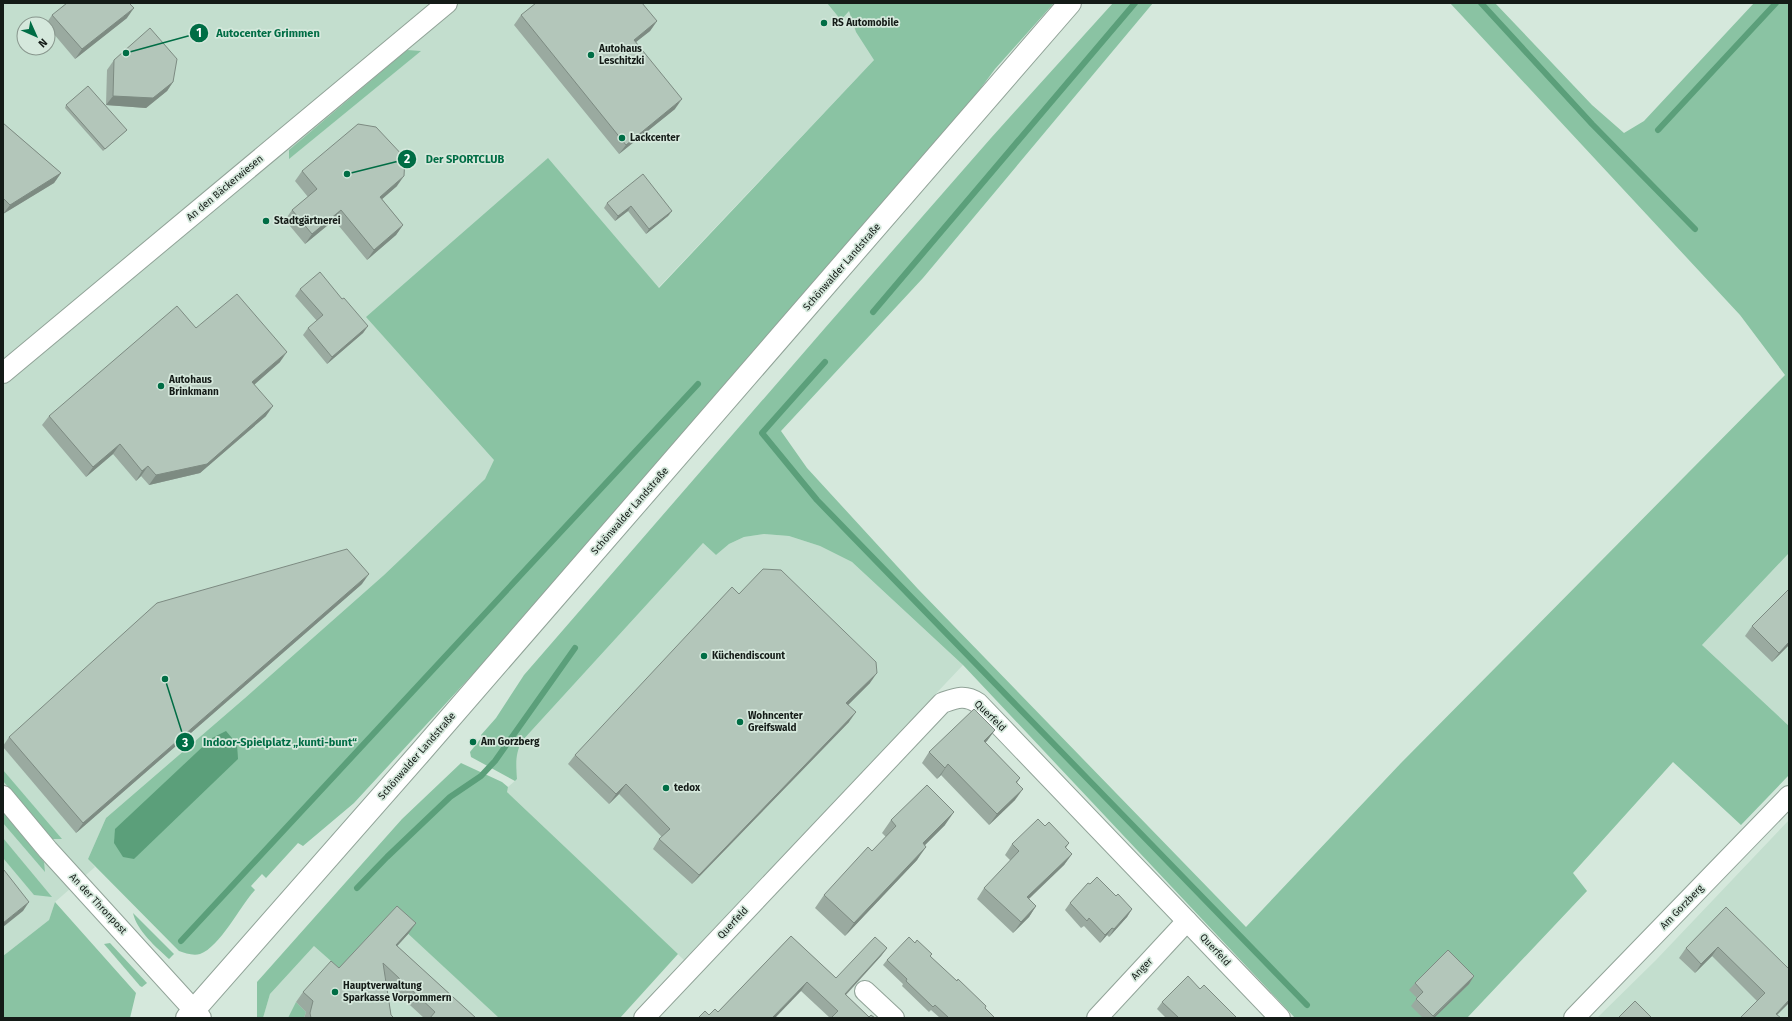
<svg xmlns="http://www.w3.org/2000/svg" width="1792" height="1021" font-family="'Fira Sans',sans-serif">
<rect width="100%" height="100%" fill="#d5e8dc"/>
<!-- built -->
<g fill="#c3dece" fill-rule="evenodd">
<path d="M3,3H928L495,460L485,479L384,575L245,698L106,818L88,859L95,867L55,902L49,920L3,956ZM24,24H48V48H24Z"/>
<polygon points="764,534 789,536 820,546 852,562 963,665 684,960 506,791 508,787 517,779 515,763 517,750 522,741 703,543 716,555 729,544 744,537"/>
<polygon points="1789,553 1789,726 1702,645"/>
<polygon points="1789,820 1789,1018 1597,1018 1656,960"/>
<polygon points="390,916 499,1018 263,1018 270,994 314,946"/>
</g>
<!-- green -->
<g fill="#8ac3a3">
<path d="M827,3H1054L995,69L960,116L508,636L354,803L303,846L298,843L266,878L262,874L251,886L255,890C240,906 220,947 200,954C193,956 185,953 179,951L88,859L106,818L245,698L384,575L485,479L494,460L366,317L548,158L659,288L874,60L856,32L849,11L841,20Z"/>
<path d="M1113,3H1153L923,278L781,431L807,468L918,589L1246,927L1401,763L1785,375L1740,315L1450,3H1495L1592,105L1624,133L1644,121L1754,3H1789V553L1702,645L1789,726V775L1741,825L1673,762L1573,873L1587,891L1467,1018H1295L963,665L852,562L820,546L789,536L764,534L744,537L729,544L716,555L703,543L522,741C515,754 516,764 517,779L515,781L471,757L470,752L482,737L481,735L496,718L524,675L825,328L991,138Z"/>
<polygon points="407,50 421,51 289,159 289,150"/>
<polygon points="461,763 502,782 508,787 507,792 678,954 620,1018 499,1018 389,916 340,969 314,946 270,994 263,1018 257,1018 257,982 402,819"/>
<polygon points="3,770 62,839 52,839 3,781"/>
<polygon points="3,812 44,862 45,872 3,823"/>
<polygon points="3,838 52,897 34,895 3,858"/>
<polygon points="55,902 136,993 130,1018 3,1018 3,956 49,920"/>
<path d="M133,913L174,954L169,959C156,947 137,931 133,913Z"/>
<polygon points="110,943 147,983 142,987 140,986 104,944"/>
<polygon points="296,1002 306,1012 304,1018 288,1018"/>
</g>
<!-- water -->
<polygon fill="#5b9f7a" points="226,731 237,744 238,759 134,859 123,857 114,843 115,829 212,738"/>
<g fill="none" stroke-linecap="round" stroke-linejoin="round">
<!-- stream -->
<g stroke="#5b9f7a" stroke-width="6">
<polyline points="1481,3 1592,124 1695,229"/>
<polyline points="1658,130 1776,3"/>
<polyline points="873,312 1135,3"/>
<polyline points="825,362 762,433 817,500 1307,1005"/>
<polyline points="357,888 387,857 450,797 481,776 495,761 575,648"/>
<polyline points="181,941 698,384"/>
</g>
<defs>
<g id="minor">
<polyline points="3,373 447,3"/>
<polyline points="3,796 48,850 201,1018"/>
<polyline points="865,991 894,1018"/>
<path d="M644,1018L942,703C956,698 965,694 978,703L1280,1018"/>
<polyline points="1097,1018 1187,921"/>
<polyline points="1574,1018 1789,796"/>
</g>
<polyline id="secondary" points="187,1018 419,754 1070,3"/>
</defs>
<!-- minor casing -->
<use href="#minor" stroke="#91a398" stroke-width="22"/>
<!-- secondary casing -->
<use href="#secondary" stroke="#91a398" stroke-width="24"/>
<!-- minor -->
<use href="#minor" stroke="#fff" stroke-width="20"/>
<!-- secondary -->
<use href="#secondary" stroke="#fff" stroke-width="22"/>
</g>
<!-- wall -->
<g fill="#9aaaa0">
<polygon points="52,15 127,18 75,59 48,27 48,24 46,24"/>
<polygon points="521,15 657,21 650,31 636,42 675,109 619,154 514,25"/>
<polygon points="114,60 173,82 167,91 146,108 106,105 107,70"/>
<polygon points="66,105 127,130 125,132 103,151 65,108"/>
<polygon points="3,123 61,173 54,183 3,214"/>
<polygon points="302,171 397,186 382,199 403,225 396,235 367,260 334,220 305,244 285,220 292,210 308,197 295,181"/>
<polygon points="607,203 672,211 668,216 646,234 628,211 615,221 604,208"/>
<polygon points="300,289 342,299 368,326 363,333 327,364 303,335 308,328 317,321 295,296"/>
<polygon points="196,328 280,362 254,384 266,416 200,473 149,485 141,476 136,481 113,454 86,477 42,425 49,416"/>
<polygon points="362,584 76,833 3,747 3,746 9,737"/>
<polygon points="739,594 870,683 848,705 849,722 692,884 653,849 659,839 662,837 619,794 609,804 568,764 575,755"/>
<polygon points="1752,626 1789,645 1772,662 1745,636"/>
<polygon points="995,730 985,743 1020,778 1017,783 1015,800 989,825 941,775 937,779 922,763 929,752"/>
<polygon points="891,820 945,825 925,845 917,860 845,936 815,908 824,895 872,851 886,837 882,833"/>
<polygon points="1045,826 1069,843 1066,848 1072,854 1064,865 1029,899 1036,906 1029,917 1013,933 977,899 984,888 1011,861 1005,855 1012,844"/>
<polygon points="1090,884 1116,896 1132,909 1127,917 1109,937 1107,935 1100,943 1084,926 1081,928 1065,910 1070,903"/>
<polygon points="1726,907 1777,1015 1757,1001 1712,956 1695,973 1679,958 1686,948"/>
<polygon points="409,933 397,946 476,1018 424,1018 386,983 391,1015 394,1018 304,1018 306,1012 296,1002 303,992 339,968"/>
<polygon points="791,936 836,978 887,948 881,956 846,995 869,1017 875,1018 830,1018 801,991 709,1015 718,1012"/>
<polygon points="915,943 932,954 930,956 995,1018 940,1018 931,1010 929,1012 902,986 903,984 883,965 887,960"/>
<polygon points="1474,976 1469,984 1434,1018 1423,1018 1411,1006 1417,998 1409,990 1415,983"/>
<polygon points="1200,989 1237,1018 1166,1018 1157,1009 1162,1002"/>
</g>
<!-- shaded-wall -->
<g fill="#7d8b82">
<polygon points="134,8 127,18 75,59 82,49"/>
<polygon points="657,21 650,31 627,49 634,40"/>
<polygon points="173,82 167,91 146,108 106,105 113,96"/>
<polygon points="682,99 675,109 619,154 626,145"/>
<polygon points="61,173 54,183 3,214 10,205"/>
<polygon points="404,176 397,186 373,207 380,197"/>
<polygon points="631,206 628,211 615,221 618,216"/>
<polygon points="341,210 334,220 305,244 312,234"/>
<polygon points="672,211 668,216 646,234 649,229"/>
<polygon points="403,225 396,235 367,260 374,250"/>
<polygon points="368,326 363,333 327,364 332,357"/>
<polygon points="287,352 280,362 246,392 252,382"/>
<polygon points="273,406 266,416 200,473 149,485 156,475"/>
<polygon points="120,444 113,454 86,477 93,467"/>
<polygon points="148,466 141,476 136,481 142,471"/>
<polygon points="369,574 362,584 76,833 83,823"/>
<polygon points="1789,642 1789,645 1772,662 1779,653"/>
<polygon points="877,673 870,683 840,713 846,703"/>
<polygon points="856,712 849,722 692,884 699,875"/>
<polygon points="995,730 987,741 976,751 984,741"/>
<polygon points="948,764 941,775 937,779 945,768"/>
<polygon points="626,784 619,794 609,804 616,794"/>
<polygon points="1023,789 1015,800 989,825 997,814"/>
<polygon points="954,812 945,825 914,856 923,843"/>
<polygon points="926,847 917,860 845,936 854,923"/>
<polygon points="1072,854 1064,865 1019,908 1027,897"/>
<polygon points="29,902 23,911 3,927 3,923"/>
<polygon points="1036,906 1029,917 1013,933 1021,922"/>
<polygon points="1132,909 1127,917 1109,937 1114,929"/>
<polygon points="416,923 409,933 389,955 396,945"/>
<polygon points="1112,928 1107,935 1100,943 1105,935"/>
<polygon points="1718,947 1712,956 1695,973 1701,964"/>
<polygon points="887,948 881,956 839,1002 845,994"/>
<polygon points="1474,976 1469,984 1434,1018 1432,1018"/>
<polygon points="807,982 801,991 775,1018 772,1018"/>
<polygon points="1789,1000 1789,1003 1774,1018 1776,1014"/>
</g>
<!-- building -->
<g fill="#b3c6ba" stroke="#7d8b82">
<polygon points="67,3 129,3 134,8 82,49 52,15"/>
<polygon points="536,3 642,3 657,21 634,40 682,99 626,145 521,15"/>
<polygon points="150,28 177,59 173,82 153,98 113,96 114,60"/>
<polygon points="88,86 127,130 105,149 66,105"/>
<polygon points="3,123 61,173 10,205 3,198"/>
<polygon points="358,124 376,127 405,158 404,176 380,197 403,225 374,250 341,210 312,234 292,210 317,189 302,171"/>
<polygon points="643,174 672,211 649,229 631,206 618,216 607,203"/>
<polygon points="320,272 342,299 344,298 368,326 332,357 308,328 323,315 300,289"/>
<polygon points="237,294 287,352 252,382 273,406 207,464 156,475 148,466 142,471 120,444 93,467 49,416 177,306 196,328"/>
<polygon points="347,549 369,574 83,823 9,737 157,603"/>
<polygon points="763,569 781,570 876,662 877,673 846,703 856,712 699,875 659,839 670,829 626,784 616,794 575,755 732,587 739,594"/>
<polygon points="1789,589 1789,642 1779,653 1752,626"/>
<polygon points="974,709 995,730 984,741 1020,778 1016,782 1023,789 997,814 948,764 945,768 929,752"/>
<polygon points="927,785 954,812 923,843 926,847 854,923 824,895 868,847 872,851 896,826 891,820"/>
<polygon points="1038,819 1045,826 1049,822 1069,843 1065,847 1072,854 1027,897 1036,906 1021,922 984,888 1019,851 1012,844"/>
<polygon points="4,870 29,902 3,923 3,871"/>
<polygon points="1097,877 1116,896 1118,894 1132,909 1114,929 1112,928 1105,935 1089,918 1087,921 1070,903 1088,883 1090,884"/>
<polygon points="397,906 416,923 396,945 476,1018 430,1018 435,1012 383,963 391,1015 394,1018 311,1018 310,1013 313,1001 303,992 331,961 339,968"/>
<polygon points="1726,907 1789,969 1789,1000 1776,1014 1781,1018 1740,1018 1765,993 1718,947 1701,964 1686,948"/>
<polygon points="791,936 836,978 875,937 887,948 845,994 869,1017 871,1015 875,1018 831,1018 838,1011 807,982 772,1018 698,1018 705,1011 709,1015 715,1009 718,1012"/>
<polygon points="909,937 915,943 917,940 932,954 930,956 957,981 958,979 986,1006 985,1008 995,1018 949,1018 935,1005 933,1007 906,981 907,979 887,960"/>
<polygon points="1448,950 1474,976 1433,1016 1416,999 1423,992 1415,983"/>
<polygon points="1188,976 1200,989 1204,985 1237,1018 1179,1018 1162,1002"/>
<polygon points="1635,1001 1652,1018 1618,1018"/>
</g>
<!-- markers -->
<g fill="#006d45" stroke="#d5e8dc" stroke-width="1.5">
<circle cx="824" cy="23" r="4"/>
<circle cx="591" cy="55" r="4"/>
<circle cx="622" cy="138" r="4"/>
<circle cx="266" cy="221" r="4"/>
<circle cx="161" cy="386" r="4"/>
<circle cx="704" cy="656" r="4"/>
<circle cx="740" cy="722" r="4"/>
<circle cx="473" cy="742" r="4"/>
<circle cx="666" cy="788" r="4"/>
<circle cx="335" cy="992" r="4"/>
</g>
<g text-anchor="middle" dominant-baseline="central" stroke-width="3.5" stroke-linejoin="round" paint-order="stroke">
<!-- poi labels -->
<g font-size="10" font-weight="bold" fill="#141b17" stroke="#d5e8dc" text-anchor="start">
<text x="832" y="23">RS Automobile</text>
<text x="599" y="49">Autohaus<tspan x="599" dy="12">Leschitzki</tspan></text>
<text x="630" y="138">Lackcenter</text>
<text x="274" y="221">Stadtgärtnerei</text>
<text x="169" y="380">Autohaus<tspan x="169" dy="12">Brinkmann</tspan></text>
<text x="712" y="656">Küchendiscount</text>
<text x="748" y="716">Wohncenter<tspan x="748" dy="12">Greifswald</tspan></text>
<text x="481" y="742">Am Gorzberg</text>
<text x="674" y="788">tedox</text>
<text x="343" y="986">Hauptverwaltung<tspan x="343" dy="12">Sparkasse Vorpommern</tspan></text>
</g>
<!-- street labels -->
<g font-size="10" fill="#141b17" stroke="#d5e8dc">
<text transform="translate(225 188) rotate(-40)">An den Bäckerwiesen</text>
<text transform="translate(842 267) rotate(-49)">Schönwalder Landstraße</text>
<text transform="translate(630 511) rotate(-49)">Schönwalder Landstraße</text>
<text transform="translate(990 716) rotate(44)">Querfeld</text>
<text transform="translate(417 756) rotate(-49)">Schönwalder Landstraße</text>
<text transform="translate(98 904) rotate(47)">An der Thronpost</text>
<text transform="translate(1682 907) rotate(-46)">Am Gorzberg</text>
<text transform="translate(733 923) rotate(-47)">Querfeld</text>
<text transform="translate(1215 950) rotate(47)">Querfeld</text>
<text transform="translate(1142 969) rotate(-47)">Anger</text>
</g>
</g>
<!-- callouts -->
<path fill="none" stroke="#006d45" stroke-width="1.5" d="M126 53L199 33M347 174L407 159M165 679L185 742"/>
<g fill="#006d45" stroke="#d5e8dc" stroke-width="1.5">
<circle cx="126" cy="53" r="4"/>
<circle cx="347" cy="174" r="4"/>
<circle cx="165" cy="679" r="4"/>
<circle cx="199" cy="33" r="10"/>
<circle cx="407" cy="159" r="10"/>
<circle cx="185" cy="742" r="10"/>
</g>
<g font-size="12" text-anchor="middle" font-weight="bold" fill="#fff">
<text x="199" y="37">1</text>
<text x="407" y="163">2</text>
<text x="185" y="747">3</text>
</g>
<g font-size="11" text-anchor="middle" font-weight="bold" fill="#006d45" stroke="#d5e8dc" stroke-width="3.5" stroke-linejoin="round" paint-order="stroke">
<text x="268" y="37">Autocenter Grimmen</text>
<text x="465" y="163">Der SPORTCLUB</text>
<text x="280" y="746">Indoor-Spielplatz „kunti-bunt“</text>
</g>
<!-- border -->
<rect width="1792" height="1021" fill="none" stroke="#141b17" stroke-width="8"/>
<!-- north arrow -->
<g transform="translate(36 36) rotate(135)"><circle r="19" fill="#d5e8dc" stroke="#88968d"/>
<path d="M0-3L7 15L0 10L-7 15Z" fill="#006d45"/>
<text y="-6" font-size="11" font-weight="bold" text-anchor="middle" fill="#141b17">N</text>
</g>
</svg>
